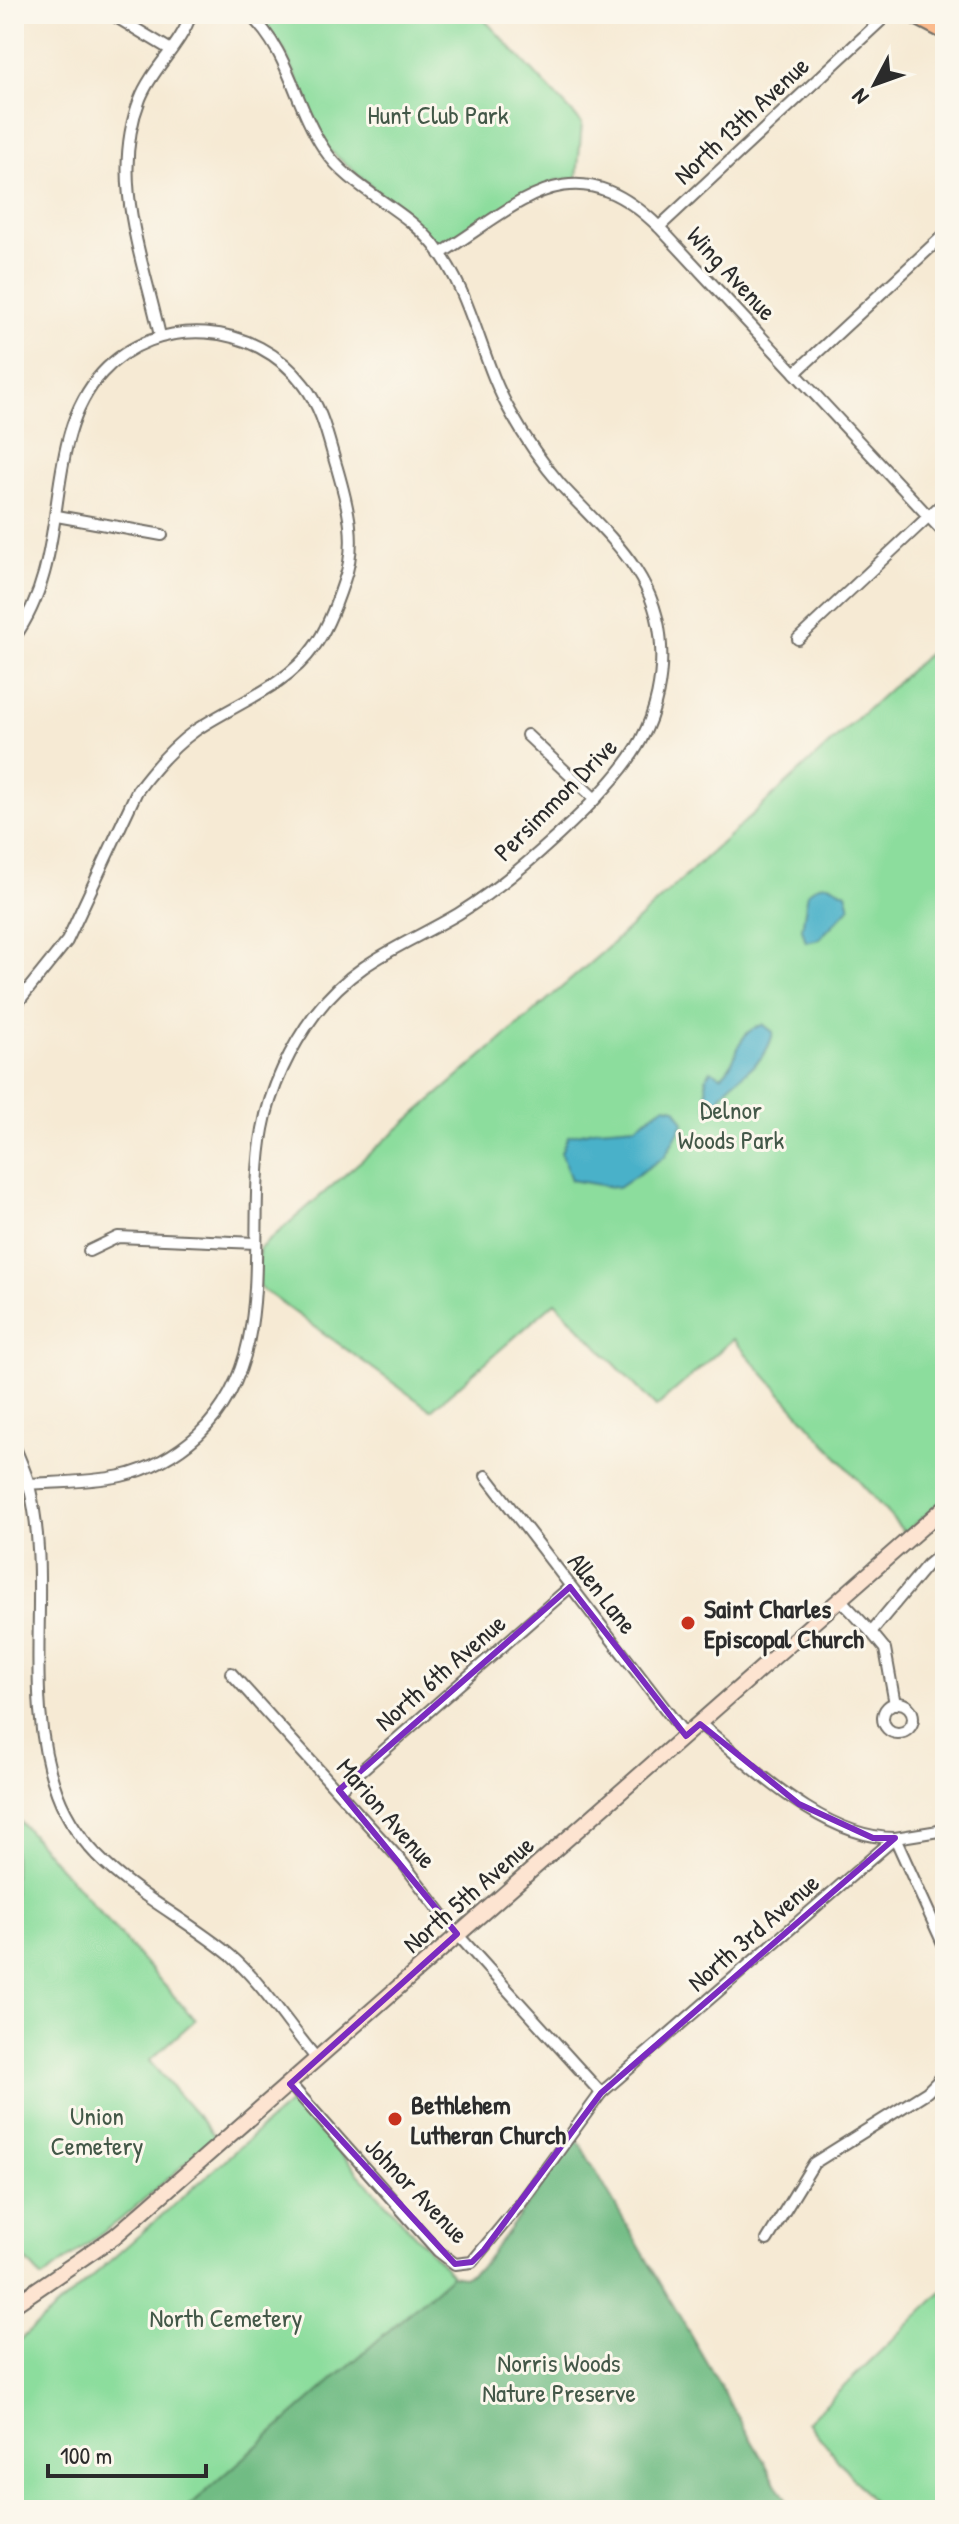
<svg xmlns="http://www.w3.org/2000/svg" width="959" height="2524" font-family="'Patrick Hand',sans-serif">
<rect width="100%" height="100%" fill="#fbf7ec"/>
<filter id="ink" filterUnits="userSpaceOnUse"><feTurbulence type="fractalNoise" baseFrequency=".0125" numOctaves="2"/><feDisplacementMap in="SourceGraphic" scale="16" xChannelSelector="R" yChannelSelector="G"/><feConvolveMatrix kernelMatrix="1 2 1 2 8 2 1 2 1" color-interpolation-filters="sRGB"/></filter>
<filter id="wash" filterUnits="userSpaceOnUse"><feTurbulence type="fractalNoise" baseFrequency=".006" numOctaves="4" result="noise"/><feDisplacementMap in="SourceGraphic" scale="32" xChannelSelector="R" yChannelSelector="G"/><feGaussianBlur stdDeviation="1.8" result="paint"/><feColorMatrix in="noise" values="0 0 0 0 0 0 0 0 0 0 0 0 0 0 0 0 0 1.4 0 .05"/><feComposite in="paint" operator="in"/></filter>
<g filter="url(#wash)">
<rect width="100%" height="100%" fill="#f6ead4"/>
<!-- green -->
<g fill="#8cdd9d" stroke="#5c8464" stroke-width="2">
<polygon points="251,14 479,14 582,123 577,178 554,181 443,248 328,149 283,48"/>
<polygon points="945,638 945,1498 905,1533 733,1339 656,1407 555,1302 431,1410 258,1286 259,1249 605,950"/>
<polygon points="14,1815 195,2020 149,2061 216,2137 120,2220 42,2278 14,2247"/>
<polygon points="292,2101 452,2275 185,2510 29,2510 14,2485 14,2345"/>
<polygon points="945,2289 945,2510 879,2510 807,2422"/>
</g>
<!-- forest -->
<polygon fill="#71bc84" stroke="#4e7458" stroke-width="2" points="577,2139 792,2510 185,2510 452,2275 463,2277 480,2268"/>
<!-- water -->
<g fill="#4ab1c9" stroke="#3a6e7a" stroke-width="2">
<polygon points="829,884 846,893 850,907 819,939 806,942 802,929 808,892 819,885"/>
<path d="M764,1025L773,1032C765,1073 728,1073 715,1107H707L706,1078L711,1070L721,1076C741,1061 733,1031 764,1025Z"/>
<polygon points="665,1106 675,1108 684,1122 665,1156 618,1188 571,1180 561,1152 568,1136 598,1129 636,1126"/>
</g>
</g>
<g filter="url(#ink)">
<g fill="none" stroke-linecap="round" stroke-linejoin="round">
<defs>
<g id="minor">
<polyline points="111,14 171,50"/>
<polyline points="659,227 888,14"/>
<path d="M440,254C522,203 572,142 659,227L945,534"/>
<path d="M160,336C143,258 109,178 140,99C152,68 181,46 191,14"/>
<polyline points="795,373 945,234"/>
<polyline points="57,516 162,535"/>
<path d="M14,638C75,554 39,442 102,373C157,313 256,321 304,385C323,410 328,439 337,468C348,506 358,543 344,581C337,602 327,630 314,647C286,687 234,704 196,730C172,747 154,768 137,791L67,941L14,1007"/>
<polyline points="798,639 945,501"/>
<polyline points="527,735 594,798"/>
<polyline points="89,1251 118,1237 256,1243"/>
<path d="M14,1445C19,1458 26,1472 29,1485C54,1587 20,1693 57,1793C88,1876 168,1903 231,1956C263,1984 289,2026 317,2059"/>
<polyline points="486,1476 686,1736"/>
<path d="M14,1485C49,1482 86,1483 121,1476C149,1470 177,1454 198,1435C282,1356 244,1231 263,1129C270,1089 291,1046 315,1014C356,960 404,946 458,914C510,882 612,794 641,740C656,712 663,678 661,646C658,574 606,534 561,485C542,463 525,438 511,413C480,360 473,294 434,245C404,207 351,190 324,149C294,104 290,52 249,14"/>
<polyline points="840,1599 871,1632 927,1565 945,1550"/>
<polyline points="871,1632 885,1649 895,1704"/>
<polyline points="231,1673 403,1863 457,1934 601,2093"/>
<circle cx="898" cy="1718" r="15"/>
<path d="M700,1724C753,1767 823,1838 895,1838L945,1948"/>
<polyline points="339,1790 570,1587"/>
<polyline points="290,2084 438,2251 455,2264 472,2262 521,2203 601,2093 895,1838 945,1830"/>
<polyline points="767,2240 814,2163 927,2092 945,2074"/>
</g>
<polyline id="secondary" points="14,2305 115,2236 945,1507"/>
<polyline id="primary" points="912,14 945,31"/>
</defs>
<!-- minor casing -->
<use href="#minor" stroke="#726e66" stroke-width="14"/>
<!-- secondary casing -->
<use href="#secondary" stroke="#726e66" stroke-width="18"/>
<!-- primary casing -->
<use href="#primary" stroke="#726e66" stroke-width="20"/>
<!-- minor -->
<use href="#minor" stroke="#fff" stroke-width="10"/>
<!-- secondary -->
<use href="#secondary" stroke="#fde4d1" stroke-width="14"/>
<!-- primary -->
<use href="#primary" stroke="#fbbb8d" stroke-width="16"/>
</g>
</g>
<!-- marked area -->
<path fill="none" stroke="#7b2cbf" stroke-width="6" stroke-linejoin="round" d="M570,1587L686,1736L700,1724L799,1804L873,1838H895L601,2093L484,2250L472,2262L455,2264L290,2084L457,1934L339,1790Z"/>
<!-- markers -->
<g fill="#c8321e" stroke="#fbf7ec" stroke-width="3">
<circle cx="688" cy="1623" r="8"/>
<circle cx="395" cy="2119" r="8"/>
</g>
<g text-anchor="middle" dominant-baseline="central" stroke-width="6" stroke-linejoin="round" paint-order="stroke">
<!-- park labels -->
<g font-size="26" fill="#435848" stroke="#fbf7ec">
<text x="438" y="114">Hunt Club Park</text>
<text x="731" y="1109">Delnor<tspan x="731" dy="30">Woods Park</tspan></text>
<text x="97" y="2115">Union<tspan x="97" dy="30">Cemetery</tspan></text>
<text x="226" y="2317">North Cemetery</text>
<text x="559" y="2362">Norris Woods<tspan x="559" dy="30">Nature Preserve</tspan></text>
</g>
<!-- street labels -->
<g font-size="26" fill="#2b2b2b" stroke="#fbf7ec">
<text transform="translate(741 120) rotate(-43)">North 13th Avenue</text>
<text transform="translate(732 273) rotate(47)">Wing Avenue</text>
<text transform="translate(555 799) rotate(-45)">Persimmon Drive</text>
<text transform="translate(603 1593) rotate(52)">Allen Lane</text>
<text transform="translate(440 1672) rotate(-41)">North 6th Avenue</text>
<text transform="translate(387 1813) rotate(49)">Marion Avenue</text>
<text transform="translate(468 1894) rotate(-41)">North 5th Avenue</text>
<text transform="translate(753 1932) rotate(-41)">North 3rd Avenue</text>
<text transform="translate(417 2190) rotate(46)">Johnor Avenue</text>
</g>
<!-- poi labels -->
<g font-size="26" font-weight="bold" fill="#2b2b2b" stroke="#fbf7ec" text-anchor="start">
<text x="704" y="1608">Saint Charles<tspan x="704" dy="30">Episcopal Church</tspan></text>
<text x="411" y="2104">Bethlehem<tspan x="411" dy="30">Lutheran Church</tspan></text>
</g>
</g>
<!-- margin -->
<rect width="959" height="2524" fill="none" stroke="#fbf7ec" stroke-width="48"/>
<!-- north arrow -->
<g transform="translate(875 84) rotate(229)" stroke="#fbf7ec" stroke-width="6" paint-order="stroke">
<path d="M0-6L14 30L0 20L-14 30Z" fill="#2b2b2b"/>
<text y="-12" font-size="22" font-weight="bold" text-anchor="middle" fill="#2b2b2b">N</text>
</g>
<!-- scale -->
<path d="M48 2464v12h158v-12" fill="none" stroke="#2b2b2b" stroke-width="4"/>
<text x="60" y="2464" font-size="24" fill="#2b2b2b" stroke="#fbf7ec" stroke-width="6" paint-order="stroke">100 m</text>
</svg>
